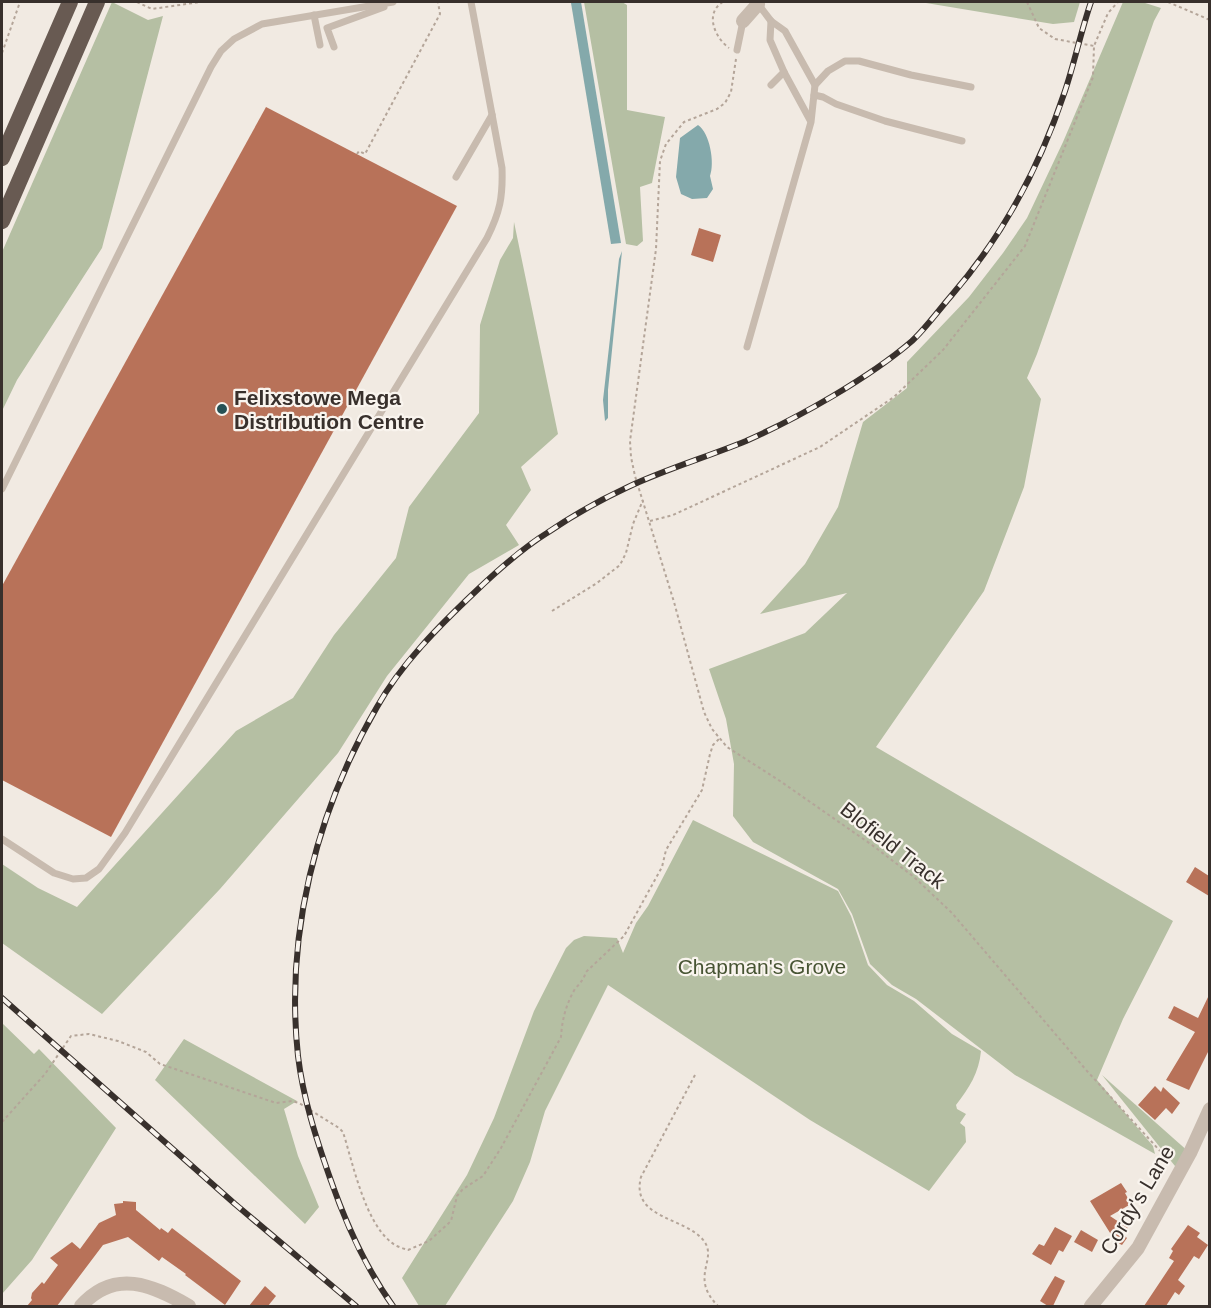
<svg xmlns="http://www.w3.org/2000/svg" width="1211" height="1308" font-family="Arial,sans-serif">
<rect width="100%" height="100%" fill="#f1eae2"/>
<!-- green -->
<g fill="#b5bfa3">
<polygon points="112,2 148,20 163,16 102,248 17,380 2,411 2,252"/>
<polygon points="584,2 622,2 627,5 627,110 665,117 652,183 640,187 643,241 637,246 626,244"/>
<polygon points="920,2 1080,2 1074,22 1053,24"/>
<polygon points="1123,2 1142,2 1161,8 1154,21 1037,354 1027,378 1041,399 1024,487 984,591 876,747 1173,921 1123,1019 1097,1080 1153,1146 1155,1154 1015,1075 916,999 892,985 870,964 852,914 838,889 753,842 733,816 734,764 726,719 709,669 805,633 847,593 760,614 805,564 838,507 863,422 907,388 907,362 969,297 1003,253 1027,218 1063,142"/>
<polygon points="514,222 558,434 521,467 531,490 506,525 519,545 469,574 387,676 338,753 220,889 102,1014 2,943 2,864 38,888 77,907 236,731 293,698 334,635 396,558 409,507 479,413 480,325 500,260 513,238"/>
<path d="M693,820L838,891L851,916L868,965L887,985L914,1001L952,1034L981,1051C979,1073 969,1088 956,1105L957,1109L966,1114L960,1123L965,1127L966,1142L929,1191L810,1120L608,985L545,1111L530,1162L513,1201L445,1306H419L402,1278L467,1175L494,1118L534,1011L566,948L574,940L584,936L617,938L623,953L636,923L648,906Z"/>
<polygon points="2,1023 34,1054 39,1049 116,1128 32,1260 2,1294"/>
<polygon points="184,1039 297,1101 284,1109 298,1156 319,1207 305,1224 155,1080"/>
<polygon points="1102,1075 1190,1153 1179,1171"/>
</g>
<!-- water -->
<g fill="#84a9ab">
<polygon points="581,2 621,243 611,244 571,3"/>
<path d="M698,125C710,133 715,163 710,176L713,189L707,198L692,199L681,194L676,177L680,138Z"/>
<polygon points="622,251 608,390 608,418 605,421 603,400 619,259"/>
</g>
<!-- building -->
<g fill="#b87259">
<polygon points="266,107 457,206 111,837 2,780 2,586"/>
<polygon points="699,228 721,235 713,262 691,255"/>
<polygon points="1195,867 1209,876 1209,896 1186,882"/>
<polygon points="1209,995 1209,1050 1189,1090 1166,1080 1195,1032 1168,1018 1174,1006 1198,1018"/>
<polygon points="1155,1086 1161,1092 1163,1087 1180,1103 1172,1114 1166,1108 1155,1120 1138,1105"/>
<polygon points="1121,1183 1127,1192 1125,1193 1131,1204 1110,1216 1128,1228 1124,1235 1127,1238 1122,1245 1118,1243 1117,1244 1090,1201"/>
<polygon points="123,1201 136,1202 136,1210 160,1230 161,1228 168,1233 172,1228 241,1281 225,1305 185,1275 186,1274 162,1257 159,1261 128,1237 103,1245 57,1306 27,1306 32,1300 31,1298 32,1293 42,1282 44,1284 58,1265 50,1258 72,1242 80,1249 99,1223 116,1215 114,1204 123,1203"/>
<polygon points="1188,1225 1200,1233 1197,1237 1208,1245 1199,1259 1194,1256 1178,1280 1185,1286 1179,1295 1175,1292 1166,1306 1144,1306 1174,1261 1169,1258 1173,1251 1171,1249"/>
<polygon points="1055,1227 1072,1236 1063,1252 1059,1250 1051,1265 1032,1254 1039,1244 1044,1246"/>
<polygon points="1081,1230 1098,1240 1092,1252 1074,1242"/>
<polygon points="1055,1276 1065,1281 1053,1306 1048,1306 1040,1301"/>
<polygon points="265,1286 276,1296 268,1306 249,1306"/>
</g>
<g fill="none" stroke-linecap="round" stroke-linejoin="round">
<!-- path -->
<g stroke="#b4a599" stroke-width="2" stroke-dasharray="3 3" stroke-linecap="butt">
<polyline points="137,2 152,9 200,2"/>
<path d="M723,2C704,13 715,38 729,48"/>
<polyline points="1027,2 1039,28 1055,39 1094,46"/>
<polyline points="1168,2 1210,20"/>
<polyline points="2,53 20,2"/>
<polyline points="736,59 731,92 725,103 717,109 684,122 666,144 660,161 656,249 630,441 631,457 635,476 674,602 704,712 712,729 727,747 780,781 872,845 914,877 952,913 1087,1071 1171,1163"/>
<polyline points="357,154 359,151 365,154 440,14 438,2"/>
<polyline points="650,521 673,515 820,447 894,397 943,350 1025,246 1093,77 1094,46 1108,13 1118,2"/>
<polyline points="552,611 597,583 620,565 626,553 633,524 643,500"/>
<path d="M695,1075L641,1177C630,1219 686,1217 704,1241C718,1260 689,1277 718,1306"/>
<path d="M2,1122L45,1074L71,1036L89,1034L118,1041L146,1052L160,1064L199,1077L276,1103L292,1101L299,1103L339,1128L343,1132C353,1164 365,1222 391,1242C395,1246 402,1248 408,1250L429,1241L451,1221L457,1196L463,1189L483,1176L501,1148L561,1037C562,1020 566,1004 575,989C580,983 584,979 586,972L624,936L662,867L666,850L702,790L710,754L713,745L719,739"/>
</g>
<!-- service -->
<g stroke="#c8bbaf" stroke-width="7">
<polyline points="758,4 771,21 785,31 815,85"/>
<polyline points="314,15 320,45"/>
<polyline points="771,21 770,40 784,72 810,120"/>
<polyline points="334,47 327,28 384,7"/>
<polyline points="737,50 743,21"/>
<polyline points="771,85 784,72"/>
<polyline points="814,95 823,97 836,104 885,121 962,141"/>
<polyline points="456,177 492,115"/>
<polyline points="747,347 811,122 815,85 828,71 845,61 859,61 911,75 971,87"/>
<polyline points="2,489 211,67 221,51 234,39 262,24 393,2"/>
<path d="M2,839L54,873L73,879L86,878L99,869L125,833L487,238C500,212 503,197 502,168L471,2"/>
</g>
<!-- minor -->
<g stroke="#c8bbaf" stroke-width="14">
<polyline points="743,21 758,4 757,2"/>
<path d="M81,1306C115,1268 152,1285 189,1306"/>
<polyline points="1091,1306 1138,1248 1190,1153 1210,1109"/>
</g>
<!-- trunk -->
<g stroke="#685a52" stroke-width="16">
<polyline points="2,158 70,2"/>
<polyline points="2,221 97,2"/>
</g>
<defs>
<g id="rail">
<polyline points="2,998 235,1204 356,1306"/>
<path d="M393,1306C365,1267 346,1224 330,1178C316,1138 303,1098 298,1056C285,935 316,812 377,707C401,664 439,626 475,592C497,571 521,549 547,533C572,516 600,500 628,487C666,469 707,457 746,441C798,418 869,378 912,341C926,328 938,311 951,296C1003,236 1040,166 1065,91C1075,61 1081,31 1091,2"/>
</g>
</defs>
<!-- rail casing -->
<use href="#rail" stroke="#38302c" stroke-width="6"/>
<!-- rail -->
<use href="#rail" stroke="#f9f4ee" stroke-width="4" stroke-dasharray="11" stroke-linecap="butt"/>
</g>
<!-- markers -->
<circle fill="#265155" stroke="#f9f4ee" stroke-width="2" cx="222" cy="409" r="6"/>
<g text-anchor="middle" dominant-baseline="central" stroke-width="4.5" stroke-linejoin="round" paint-order="stroke">
<!-- poi labels -->
<g font-size="21" font-weight="bold" fill="#38302c" stroke="#f9f4ee" text-anchor="start">
<text x="234" y="397">Felixstowe Mega<tspan x="234" dy="24">Distribution Centre</tspan></text>
</g>
<!-- street labels -->
<g font-size="21" fill="#38302c" stroke="#f9f4ee">
<text transform="translate(893 845) rotate(38)">Blofield Track</text>
<text transform="translate(1137 1200) rotate(-59)">Cordy's Lane</text>
</g>
<!-- park labels -->
<g font-size="21" fill="#475433" stroke="#f9f4ee">
<text x="762" y="966">Chapman's Grove</text>
</g>
</g>
<!-- border -->
<rect width="1211" height="1308" fill="none" stroke="#38302c" stroke-width="6"/>
</svg>
